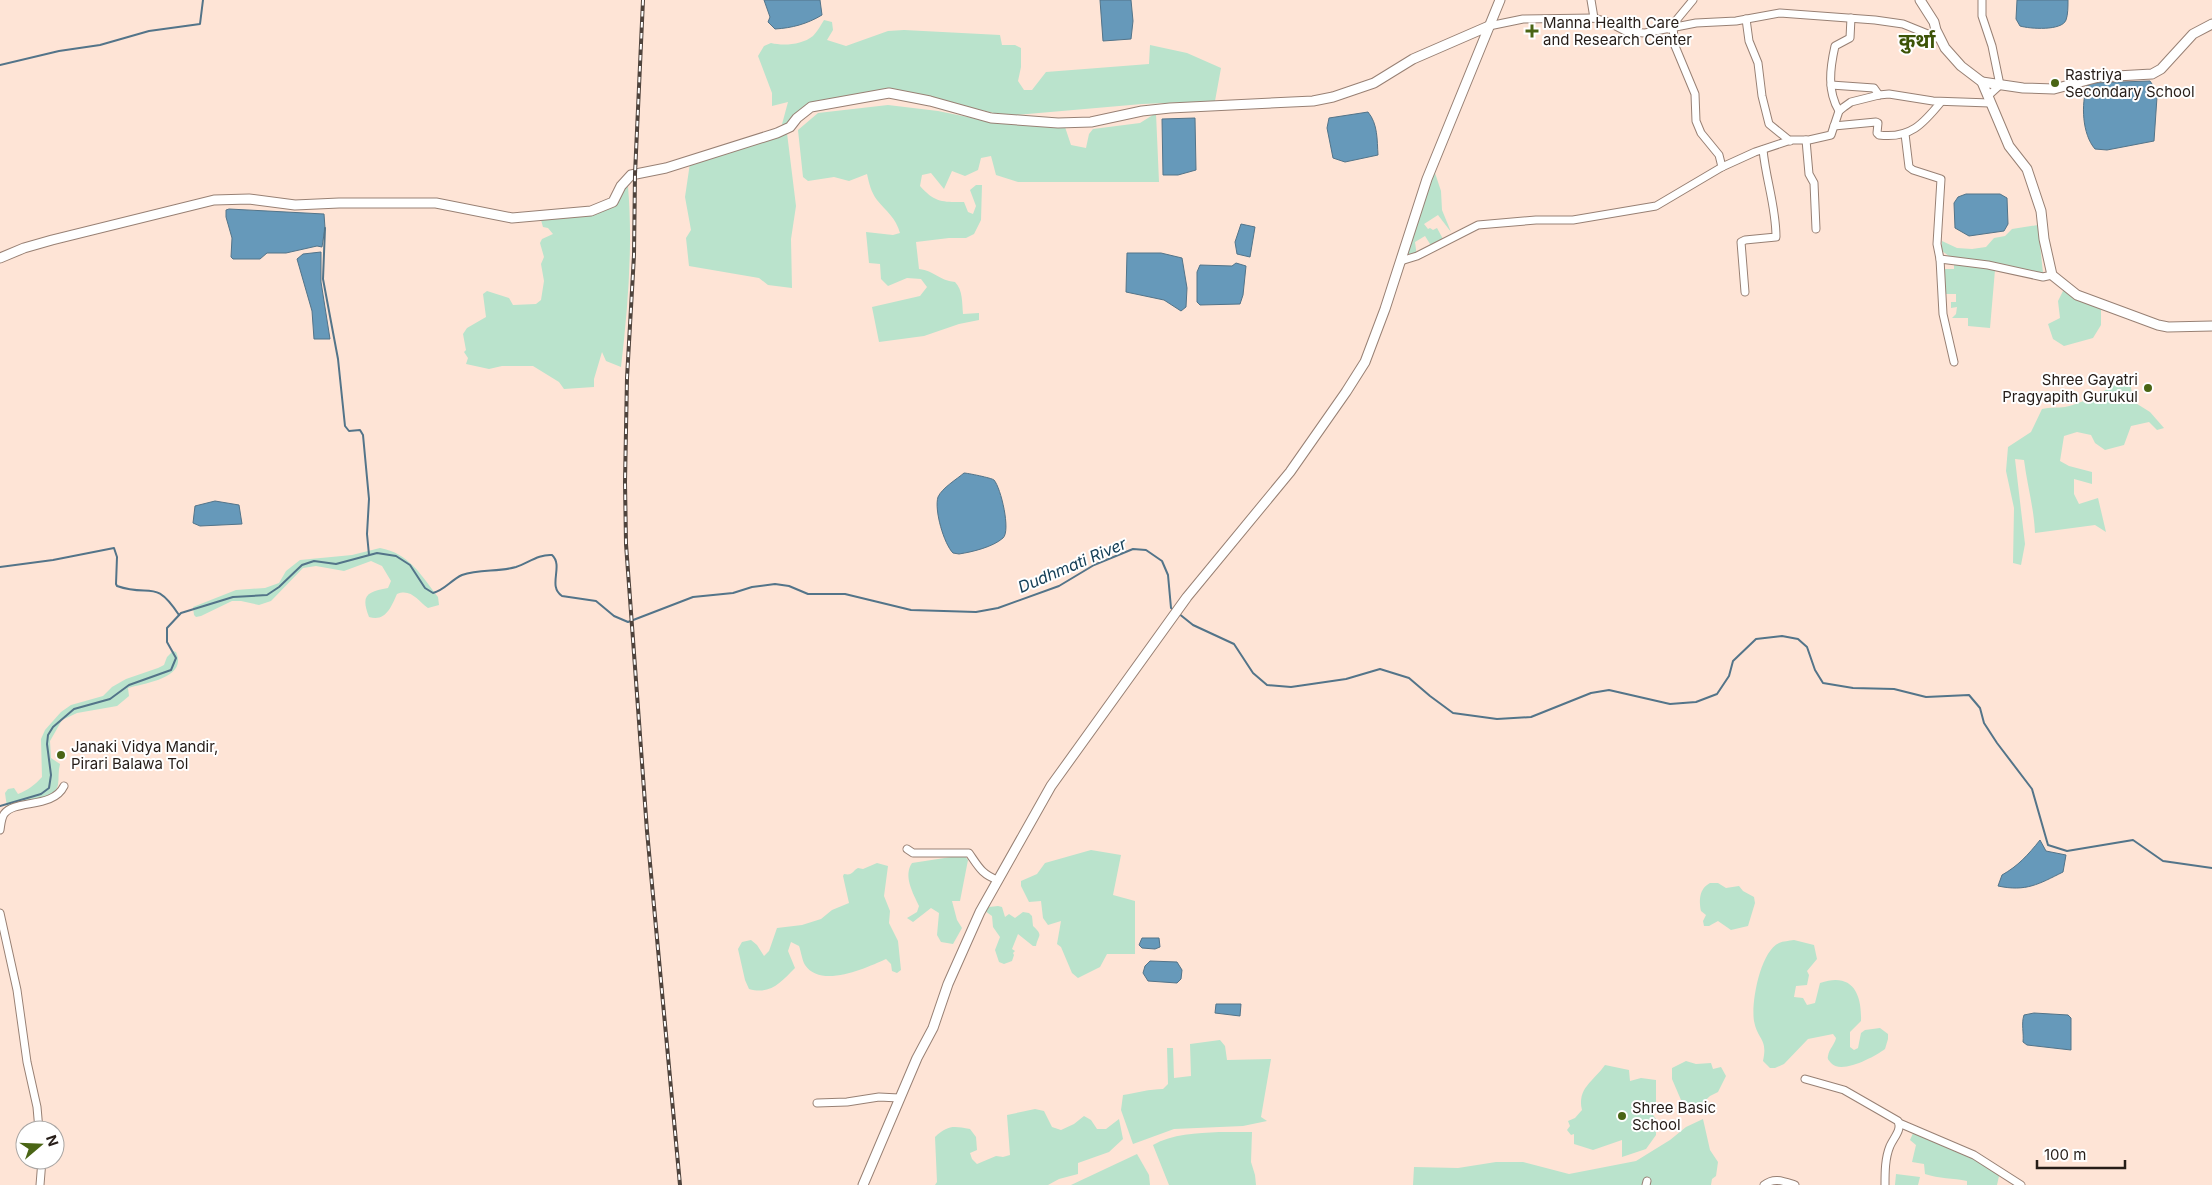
<svg xmlns="http://www.w3.org/2000/svg" width="2212" height="1185" font-family="Inter,'Noto Sans Devanagari',sans-serif">
<rect width="100%" height="100%" fill="#fee4d6"/>
<!-- green -->
<g fill="#bae3cc">
<path d="M824,20L832,22L833,30L827,40L846,46L888,31L904,30L1000,35L1002,45H1015L1021,48V67L1018,81L1024,90H1032L1046,72L1149,64L1150,45L1187,53L1221,68L1215,101L1142,104L1006,116L888,88L812,103L781,128L788,102L772,106V93L758,56L764,46L771,43C783,46 802,45 813,36C817,32 821,25 824,20Z"/>
<path d="M888,105L938,111L997,123L1065,127L1071,145L1086,148L1089,134L1093,129L1140,123L1156,113L1159,182H1018L996,175L991,156L981,158L978,170L965,176L952,171L944,189L931,173L922,175L920,186C935,203 943,202 964,202L968,212L973,214L976,206L970,190L976,185H982L981,220L974,234L966,238H949L916,242L919,269C935,271 938,280 955,282C963,290 962,303 963,314L979,313V320L959,324L924,336L879,342L872,307L920,296L927,287L921,279L907,278L888,286L881,279L880,264L869,263L866,232L893,235L900,233C896,218 886,211 877,200C871,192 869,183 867,174L849,181L834,177L808,181L803,177L798,130L818,113Z"/>
<polygon points="787,133 796,206 791,239 792,288 768,285 759,278 689,266 686,238 691,230 685,197 690,163"/>
<polygon points="1433,167 1441,191 1442,210 1451,232 1438,215 1424,224 1428,229 1430,228 1433,230 1437,228 1443,239 1432,247 1425,236 1415,242 1417,257 1409,260 1405,254"/>
<path d="M628,186C633,246 628,307 621,367L606,361L602,352L594,379V387L564,389L559,382L533,366H502L489,369L466,364L468,358L464,352L466,350L463,334L467,328L486,317L483,294L487,291L509,298L513,305L536,304L541,300L544,281L541,264L544,257L540,243L542,239L553,234L548,228L543,227L541,220L605,210L622,190Z"/>
<polygon points="2038,225 2043,273 2036,274 1949,256 1942,251 1942,241 1957,248 1972,249 1986,247 1994,238 2005,236 2012,229"/>
<polygon points="1954,262 1995,270 1990,328 1968,326 1968,318 1952,318 1956,314 1957,307 1951,308 1951,302 1956,302 1956,294 1945,294 1943,269 1954,269"/>
<polygon points="2064,289 2069,294 2101,305 2101,325 2093,338 2064,346 2053,339 2048,324 2060,318 2058,301"/>
<path d="M2125,377L2133,382L2131,388L2134,402L2150,412L2164,428L2157,430L2149,422L2131,426L2124,445L2105,450L2095,443L2091,435L2077,432L2064,436L2060,461L2069,466L2092,472V484L2074,479V494L2079,504L2098,498L2106,532L2095,525L2035,533C2034,508 2027,484 2024,460L2015,459L2025,544L2021,565L2013,563L2014,508L2006,471L2008,447L2031,432L2042,409C2050,407 2058,408 2065,407C2082,404 2112,388 2125,377Z"/>
<path d="M380,548C409,553 421,575 438,597L439,605L428,608C418,601 411,588 397,594C391,607 386,622 369,617C360,594 368,592 388,588L391,581L382,566L371,561L344,571L316,566L303,568L271,601L259,605L241,601H232L201,616L196,617L194,615L193,607L236,590L265,588L279,583L286,571L300,560L352,555Z"/>
<path d="M173,651L176,652C188,678 145,683 128,688L129,696L117,706L77,713L62,720L50,741L51,758L60,764C58,771 59,778 58,785C54,802 21,804 7,807L5,793L8,789L14,788L18,794C28,790 35,785 42,777L41,739L45,730L61,712L71,705L103,696L112,687L126,679L158,668L164,665L167,657Z"/>
<polygon points="1091,850 1121,855 1113,895 1135,901 1135,954 1107,954 1100,967 1078,978 1072,973 1061,947 1057,944 1061,921 1048,925 1043,918 1041,901 1029,902 1021,886 1021,881 1037,874 1045,863"/>
<path d="M964,855L968,860L960,901H952L957,920L962,928L953,944L941,942L937,935L939,913L931,908L913,922L907,918L917,912L919,906C913,893 903,876 912,863Z"/>
<path d="M877,863L888,866L884,896L890,911L889,923L898,941L901,970L897,973L892,971L891,964L886,959C866,968 821,989 805,965C802,960 801,951 799,946L791,942L788,951L795,968C781,982 771,995 749,989L745,980L738,949L742,942L751,940L757,945L764,956L769,951L777,928L802,925L821,919L832,910L849,903L843,876L844,874C853,876 852,871 858,868L863,869Z"/>
<path d="M1710,883H1718L1726,888L1739,886L1743,891L1754,897L1755,903L1748,926L1731,930L1718,921L1709,926H1704L1703,921L1706,915L1701,911C1699,900 1699,889 1710,883Z"/>
<path d="M998,906L1002,907L1005,917L1009,914L1015,918L1023,912L1029,913L1032,916L1033,926C1044,936 1038,935 1036,946H1033L1018,934L1012,949L1015,951L1013,953L1014,955L1012,961L1004,964L999,962L995,950L1000,937L993,927L992,916L985,911L989,907Z"/>
<path d="M1794,940L1814,945L1817,959L1807,971L1809,975L1807,985L1796,986L1794,997L1803,998L1807,1005L1815,1003L1820,983C1852,972 1862,993 1861,1021L1850,1032V1047L1854,1050L1858,1048L1861,1033L1865,1030L1880,1028L1888,1034V1039L1885,1049C1874,1057 1841,1075 1831,1063C1829,1060 1827,1060 1828,1056C1829,1049 1835,1044 1836,1038L1833,1034L1808,1039L1784,1064L1775,1068H1770L1763,1061C1768,1038 1758,1041 1754,1021C1751,1003 1760,952 1779,943C1783,941 1789,941 1794,940Z"/>
<path d="M1220,1040L1225,1046L1227,1060L1271,1059L1261,1117L1267,1121L1243,1126L1174,1129L1133,1144L1121,1110L1123,1095C1136,1093 1150,1089 1163,1089L1168,1084L1167,1048H1173L1174,1078L1191,1076L1190,1044Z"/>
<polygon points="1686,1061 1696,1064 1711,1063 1713,1069 1721,1067 1726,1076 1718,1092 1710,1096 1697,1108 1681,1100 1672,1079 1672,1068"/>
<path d="M1605,1065L1629,1070L1630,1081L1641,1078L1656,1080V1102L1651,1112L1656,1119V1135L1646,1149L1622,1157V1140L1593,1150L1574,1144V1134L1571,1135L1567,1130L1570,1126L1568,1121L1575,1118L1582,1110C1577,1088 1593,1082 1605,1065Z"/>
<path d="M1035,1109L1044,1111L1052,1127L1061,1130L1074,1124L1084,1116L1091,1120L1097,1129H1106L1119,1119L1123,1139L1109,1152L1078,1163V1174L1059,1179L1048,1185H935L937,1182L935,1137C948,1125 953,1126 970,1129L976,1137L977,1150L970,1153L972,1159L977,1164L996,1156L1003,1157L1010,1155L1007,1115Z"/>
<polygon points="1703,1119 1710,1150 1718,1162 1716,1176 1712,1179 1711,1185 1413,1185 1414,1167 1458,1168 1496,1162 1523,1162 1569,1174 1636,1161 1670,1140 1686,1127"/>
<path d="M1914,1131C1943,1144 1974,1156 1999,1176L1997,1185H1967V1181C1953,1178 1939,1179 1925,1174L1924,1164L1912,1162L1916,1145L1910,1140Z"/>
<path d="M1219,1132H1252L1251,1162L1255,1175L1256,1185H1169L1153,1145C1172,1134 1197,1133 1219,1132Z"/>
<polygon points="1137,1154 1149,1175 1150,1185 1071,1185"/>
<polygon points="1896,1174 1920,1177 1918,1185 1895,1185"/>
</g>
<!-- water -->
<g fill="#6699ba" stroke="#537489">
<path d="M764,0H820L822,15C807,24 792,28 775,29L768,22L770,17Z"/>
<polygon points="1100,0 1131,0 1133,21 1131,39 1103,41"/>
<path d="M2017,0H2068C2068,6 2068,15 2066,20C2062,31 2030,29 2020,26L2016,19Z"/>
<path d="M2150,81L2156,90L2157,97L2154,141L2107,150L2095,149C2082,134 2081,104 2087,86L2092,83Z"/>
<path d="M1368,112C1378,124 1377,140 1378,155L1345,162L1333,158L1327,128L1329,118Z"/>
<polygon points="1195,118 1196,170 1178,175 1163,175 1162,119"/>
<polygon points="1966,194 2000,194 2007,198 2008,224 2004,231 1969,236 1955,228 1954,203 1958,197"/>
<polygon points="229,209 324,214 325,228 322,247 317,246 286,253 267,253 260,259 233,259 231,257 232,238 226,217 226,210"/>
<polygon points="1241,224 1255,227 1250,257 1237,254 1235,242"/>
<polygon points="321,252 321,282 330,339 314,339 312,311 297,259 303,254"/>
<polygon points="1127,253 1161,253 1182,258 1187,288 1186,307 1181,311 1164,300 1126,292"/>
<polygon points="1236,263 1246,266 1243,295 1240,304 1200,305 1197,302 1197,272 1200,265 1232,266"/>
<path d="M964,473C967,473 992,478 994,480C1001,488 1011,531 1003,538C993,547 972,552 959,554L953,553C944,544 934,510 938,497C942,488 957,479 964,473Z"/>
<polygon points="215,501 239,505 242,524 200,526 193,523 195,506"/>
<path d="M2040,840L2046,851L2066,855L2063,872C2039,884 2026,892 1998,886L2002,875C2018,866 2028,855 2040,840Z"/>
<polygon points="1142,938 1159,938 1160,947 1155,949 1142,948 1139,945"/>
<polygon points="1150,961 1177,962 1182,970 1181,979 1177,983 1148,981 1143,973 1145,966"/>
<polygon points="1216,1004 1241,1004 1240,1016 1215,1013"/>
<path d="M2034,1013L2068,1015L2071,1018V1050L2027,1045L2023,1042C2024,1033 2021,1024 2024,1015Z"/>
</g>
<g fill="none" stroke-linecap="round" stroke-linejoin="round">
<!-- stream -->
<g stroke="#537489" stroke-width="2">
<polyline points="0,65 59,51 100,45 149,31 200,24 203,0"/>
<polyline points="325,228 323,279 338,359 345,426 349,431 360,430 363,435 369,499 367,534 369,555"/>
<path d="M0,567L53,560L114,548L117,557L116,584L117,586C151,598 154,577 179,615"/>
<polyline points="1178,613 1193,625 1234,644 1253,673 1267,685 1291,687 1346,679 1380,669 1409,678 1430,696 1453,713 1497,719 1531,717 1591,693 1609,690 1670,704 1696,702 1717,694 1729,676 1733,661 1756,639 1782,636 1798,639 1807,647 1815,670 1823,683 1853,688 1894,689 1926,697 1969,695 1980,708 1984,723 1997,743 2032,789 2048,845 2067,851 2133,840 2163,861 2212,868"/>
<path d="M0,806L41,794L49,788L51,775L47,744L48,735L53,727L74,709L110,699L129,685L171,670L176,658L167,642V628L181,613L233,597L267,595L279,587L302,565L314,561L336,564L377,553L396,556L410,565L425,588L433,593C445,590 451,580 462,575C479,569 499,572 516,567C528,563 539,554 552,555C564,566 547,586 562,596L596,601L614,616L628,622L693,597L733,593L752,587L775,584L789,586L808,594H845L911,610L976,612L998,608L1059,586L1094,565L1133,549L1146,550L1162,561L1168,575L1171,608L1174,610"/>
</g>
<defs>
<g id="minor">
<polyline points="1591,0 1594,18"/>
<polyline points="1982,0 1982,16 1992,46 2000,85 1988,96"/>
<polyline points="1746,19 1749,41 1758,63 1762,96 1769,124 1790,141"/>
<polyline points="1489,26 1523,19 1594,18 1608,22 1627,32 1645,33 1696,23 1736,21 1780,13 1875,20 1903,24 1940,39"/>
<polyline points="1673,28 1675,46 1695,94 1696,121 1701,133 1719,155 1722,167"/>
<polyline points="1669,29 1693,0"/>
<polyline points="1831,85 1874,88 1879,95"/>
<path d="M1839,111C1827,91 1830,68 1835,46L1850,38L1851,18"/>
<path d="M1834,126L1876,122L1878,123L1877,133L1879,135C1910,139 1923,124 1941,102"/>
<polyline points="1905,134 1909,167 1913,170 1941,179 1937,244 1940,259 1943,314 1954,362"/>
<polyline points="1806,140 1809,174 1814,183 1816,229"/>
<polyline points="1401,258 1404,260 1417,256 1478,225 1536,220 1573,220 1656,206 1722,167 1755,152 1791,140 1809,140 1831,135 1839,111 1844,107 1851,102 1879,95 1889,94 1933,101 1990,103"/>
<polyline points="1940,259 1988,265 2043,277 2052,275"/>
<path d="M1745,292L1741,242L1745,240L1776,237C1776,207 1766,180 1763,150"/>
<path d="M0,830C1,824 1,819 4,814C15,799 53,809 64,786"/>
<path d="M907,849L913,853H969C978,866 982,875 998,880"/>
<polyline points="0,913 17,990 27,1062 37,1107 39,1130"/>
<path d="M1805,1079L1844,1090L1898,1121C1902,1130 1894,1137 1890,1146C1885,1158 1885,1172 1885,1185"/>
<polyline points="817,1103 847,1102 879,1097 899,1098"/>
<polyline points="1899,1123 1974,1155 2021,1185"/>
<polyline points="40,1185 42,1160"/>
<polyline points="1646,1185 1647,1181"/>
<path d="M1764,1185C1774,1177 1783,1181 1795,1185"/>
</g>
<g id="tertiary">
<polyline points="1920,0 1934,22 1936,30 1945,48 1961,66 1982,82 2009,146 2027,169 2041,211 2044,239 2052,275 2077,295 2158,325 2168,327 2212,326"/>
<polyline points="1982,82 2023,88 2054,89 2099,77 2152,74 2161,69 2193,34 2212,24"/>
<polyline points="0,258 24,248 52,240 214,200 249,199 295,205 339,203 436,203 512,218 591,211 613,202 621,186 631,175 666,168 777,133 790,127 797,118 811,107 889,93 930,101 991,118 1058,123 1091,122 1142,111 1170,108 1313,101 1333,97 1374,83 1413,59 1489,26"/>
</g>
<polyline id="secondary" points="863,1185 917,1058 933,1028 948,984 980,912 1051,786 1187,597 1290,472 1346,392 1365,362 1385,309 1427,179 1500,0"/>
</defs>
<!-- minor casing -->
<use href="#minor" stroke="#988074" stroke-width="9"/>
<!-- tertiary casing -->
<use href="#tertiary" stroke="#988074" stroke-width="11"/>
<!-- secondary casing -->
<use href="#secondary" stroke="#988074" stroke-width="11"/>
<!-- minor -->
<use href="#minor" stroke="#fff" stroke-width="7"/>
<!-- tertiary -->
<use href="#tertiary" stroke="#fff" stroke-width="9"/>
<!-- secondary -->
<use href="#secondary" stroke="#fff" stroke-width="9"/>
<defs>
<polyline id="rail" points="643,0 635,174 634,255 627,378 625,482 626,544 647,831 680,1185"/>
</defs>
<!-- rail casing -->
<use href="#rail" stroke="#4f433c" stroke-width="4"/>
<!-- rail -->
<use href="#rail" stroke="#fff" stroke-width="2" stroke-dasharray="5.5" stroke-linecap="butt"/>
</g>
<!-- markers -->
<g fill="#4a6515" stroke="#fff" stroke-width="2">
<path d="M1529.5 23.5h5v5h5v5h-5v5h-5v-5h-5v-5h5z"/>
<circle cx="2055" cy="83" r="5"/>
<circle cx="2148" cy="388" r="5"/>
<circle cx="61" cy="755" r="5"/>
<circle cx="1622" cy="1116" r="5"/>
</g>
<g text-anchor="middle" dominant-baseline="central" stroke-width="4" stroke-linejoin="round" paint-order="stroke">
<!-- poi labels -->
<g font-size="15" fill="#261d18" stroke="#fff" text-anchor="start">
<text x="1543" y="22">Manna Health Care<tspan x="1543" dy="17">and Research Center</tspan></text>
<text x="2065" y="74">Rastriya<tspan x="2065" dy="17">Secondary School</tspan></text>
<text x="2138" y="379" text-anchor="end">Shree Gayatri<tspan x="2138" dy="17">Pragyapith Gurukul</tspan></text>
<text x="71" y="746">Janaki Vidya Mandir,<tspan x="71" dy="17">Pirari Balawa Tol</tspan></text>
<text x="1632" y="1107">Shree Basic<tspan x="1632" dy="17">School</tspan></text>
</g>
<!-- water labels -->
<g font-size="16" font-style="italic" fill="#164058" stroke="#fff">
<text transform="translate(1072 565) rotate(-23)">Dudhmati River</text>
</g>
<!-- district labels -->
<g font-size="20" font-weight="bold" fill="#3c5307" stroke="#fff">
<text x="1917" y="41">कुर्था</text>
</g>
</g>
<!-- north arrow -->
<g transform="translate(40 1145) rotate(71)"><circle r="24" fill="#ffffff" stroke="#a8a5a3"/>
<path d="M0-4L9 19L0 12L-9 19Z" fill="#4a6515"/>
<text y="-8" font-size="14" font-weight="bold" text-anchor="middle" fill="#261d18">N</text>
</g>
<!-- scale -->
<path d="M2037 1160v8h88v-8" fill="none" stroke="#261d18" stroke-width="2.5"/>
<text x="2044" y="1160" font-size="15" fill="#261d18" stroke="#ffffff" stroke-width="4" paint-order="stroke">100 m</text>
</svg>
